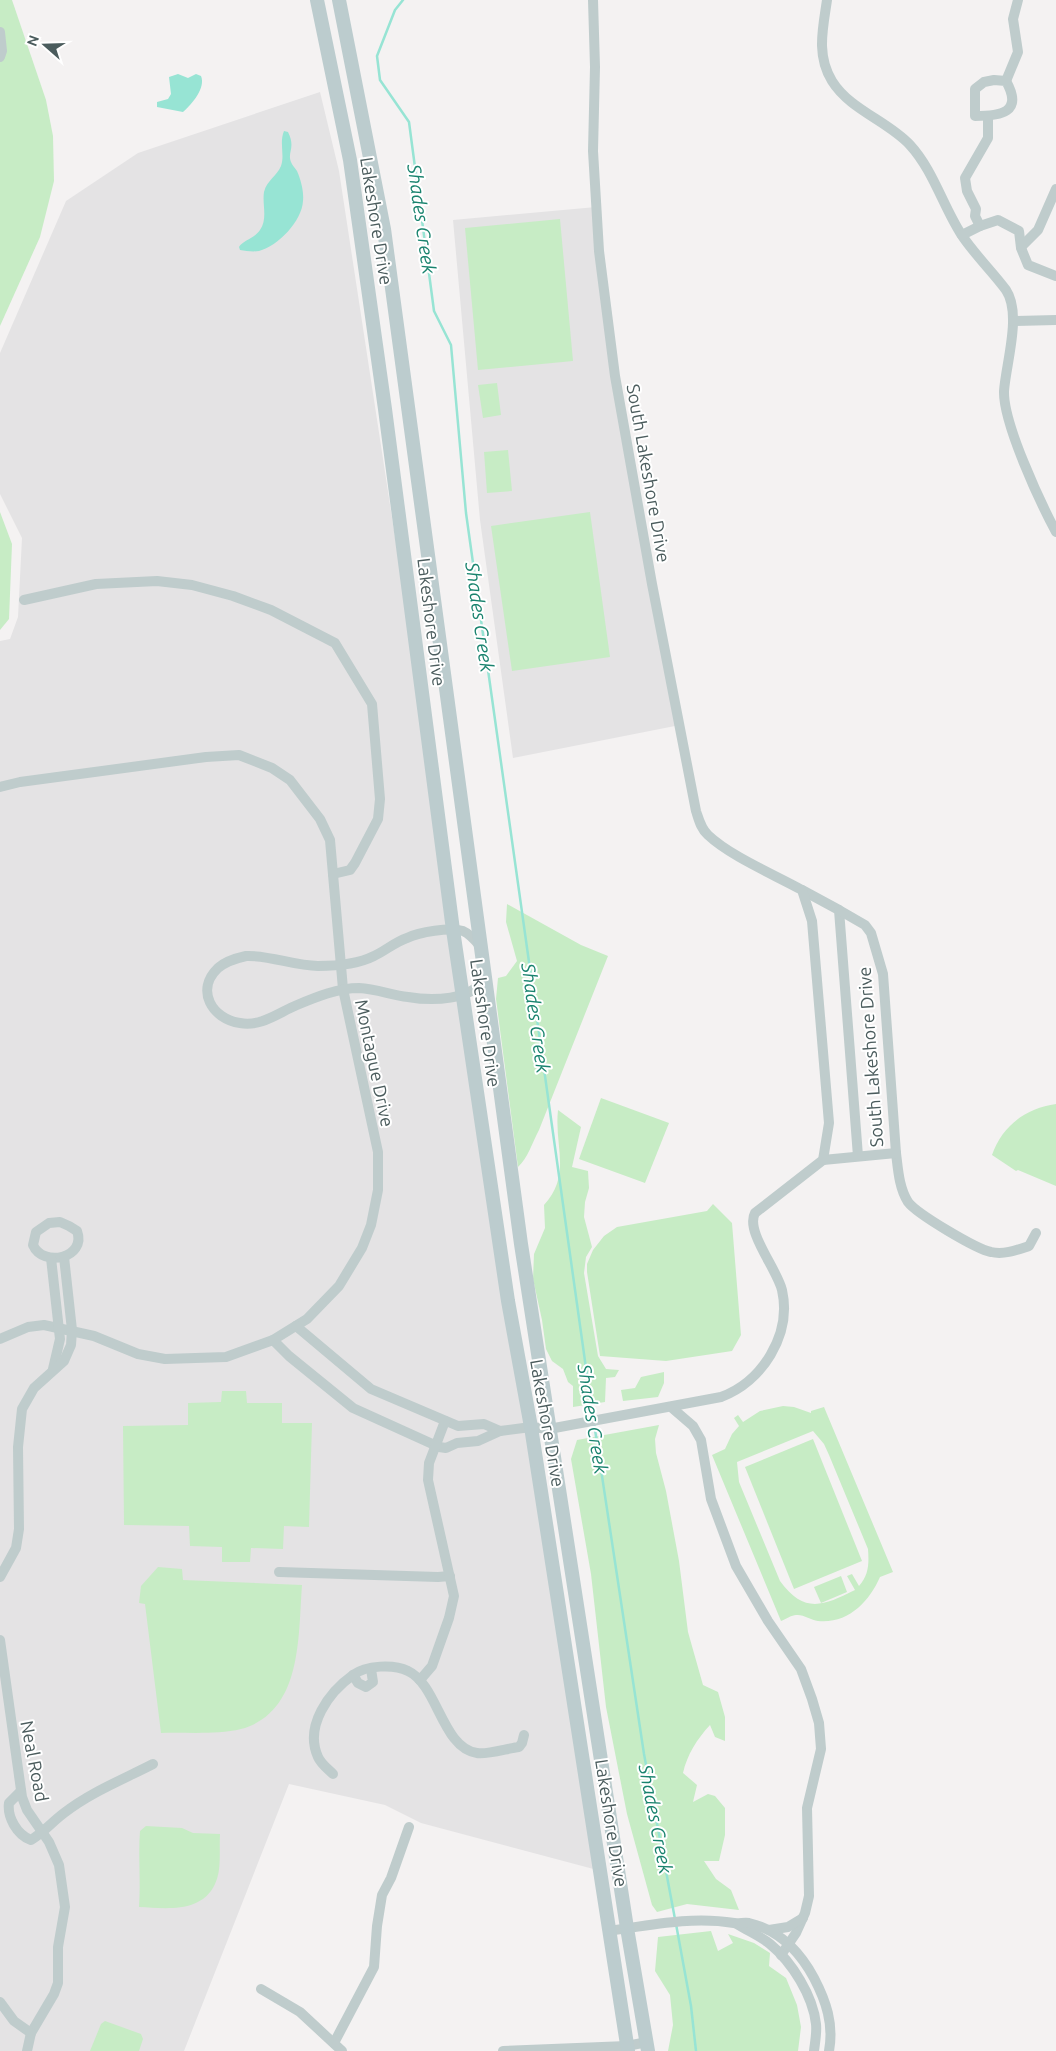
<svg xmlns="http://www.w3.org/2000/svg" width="1056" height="2051" font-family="Ubuntu,sans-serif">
<rect width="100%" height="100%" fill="#f4f2f2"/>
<!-- education -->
<g fill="#e4e3e4">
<polygon points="320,92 339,171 531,1427 601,1871 421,1823 385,1805 289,1784 184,2051 0,2051 0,641 10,639 18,617 22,538 0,494 0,353 66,201 138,153"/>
<polygon points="596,207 611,341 680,725 513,758 480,520 453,220"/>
</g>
<!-- green -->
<g fill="#c7ecc5" fill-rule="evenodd">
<polygon points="0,0 12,0 46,100 53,136 54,181 40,237 0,326"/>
<polygon points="560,219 573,361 478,370 465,228"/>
<polygon points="497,383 501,415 483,418 478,385"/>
<polygon points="508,450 512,491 487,493 484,452"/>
<polygon points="0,512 12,544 9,619 0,630"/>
<polygon points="590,512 610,657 512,671 491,526"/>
<path d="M507,904L581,945L608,956L539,1130C532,1143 528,1158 518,1167L496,999L498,978L506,976L517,961L506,922Z"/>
<polygon points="601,1098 669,1123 645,1183 579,1159"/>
<path d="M1056,1104V1186L1018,1170L1016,1171L992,1155C1002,1126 1026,1108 1056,1104Z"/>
<path d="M558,1110L581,1127L572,1167L588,1171L589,1188L585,1202L584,1217L592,1247L586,1257L584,1273L598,1356L606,1369L619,1370L615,1377L606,1378L605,1402L573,1407V1386L568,1382L563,1369L552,1361L546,1349L542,1320L533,1279L534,1254L545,1228L544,1205C572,1174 554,1147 558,1110Z"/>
<polygon points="713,1204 732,1223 741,1335 732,1351 666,1361 600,1356 587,1272 587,1264 593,1250 604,1236 617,1227 707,1211"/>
<polygon points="664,1372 664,1383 658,1397 623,1401 621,1390 635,1388 641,1377"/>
<polygon points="222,1391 246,1391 247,1403 282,1403 282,1423 312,1423 309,1527 284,1526 283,1549 251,1548 250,1562 222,1562 222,1547 190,1546 189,1526 124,1525 123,1426 188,1425 188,1403 221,1402"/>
<path d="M783,1406L794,1407L811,1413V1411L824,1407L893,1572L880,1577C869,1602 848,1624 818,1621C811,1620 803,1614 796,1615C792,1615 786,1619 781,1621L712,1455L725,1449L732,1434L739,1426L734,1418L738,1415L743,1422L760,1411ZM813,1431L824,1444L829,1455L868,1549C869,1563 869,1575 859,1586L852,1574L847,1576L855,1590C823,1606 804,1614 780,1581L739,1482L737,1462Z"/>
<path d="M659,1425L655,1439L656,1453L666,1491L679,1561L688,1632L703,1685L718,1692L725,1717V1741L715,1737L710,1725C697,1739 687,1755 683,1773L697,1785L693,1802L708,1794L715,1796L725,1808V1835L719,1861H704L716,1879L731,1890L739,1910L687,1904L657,1912L652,1905L627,1814L606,1707L591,1574L571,1459L577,1440Z"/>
<polygon points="813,1439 862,1561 794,1589 745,1467"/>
<path d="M158,1567L182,1569L183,1580L302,1585C298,1636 303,1712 241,1729C216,1735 186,1732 161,1733L145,1604L139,1603L141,1586Z"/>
<polygon points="841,1576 847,1592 821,1603 814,1587"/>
<path d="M146,1826L182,1828L193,1833L220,1834C219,1850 222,1870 215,1884C201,1914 164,1908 139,1907C141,1881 138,1857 140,1831Z"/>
<polygon points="711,1931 718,1951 733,1943 728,1934 754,1943 770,1953 769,1966 786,1978 797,2005 801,2027 798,2051 668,2051 673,2025 670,1995 655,1971 658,1937"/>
<polygon points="105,2021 141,2034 143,2039 139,2051 90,2051 101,2024"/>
</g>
<!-- water -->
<g fill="#97e4d4">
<path d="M178,74L188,78L196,74L201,76C206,88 192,104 183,112L157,107V102L168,99L171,94L169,77Z"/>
<path d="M284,131L288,132C296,148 287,152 291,162C292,165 295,168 297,171C301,180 304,192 303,201C302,221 278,246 259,251C253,252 246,251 240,250L239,247C243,240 254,239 260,230C268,218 262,205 264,192C267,180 277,176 281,166C285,155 279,143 284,131Z"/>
</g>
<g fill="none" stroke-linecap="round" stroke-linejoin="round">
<!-- stream -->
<g stroke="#97e4d4" stroke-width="2.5">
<polyline points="403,0 395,10 377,56 380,80 409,122 434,311 451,345 466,513 593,1418"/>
<polyline points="594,1423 644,1754 675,1919"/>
<polyline points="676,1924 691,2006 696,2051"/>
</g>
<!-- minor -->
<g stroke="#bfcccc" stroke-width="10">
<path d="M827,0C823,28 816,55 832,81C850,110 888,121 910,145C933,170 943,206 961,234C974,254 992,271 1006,290C1022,314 1006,363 1004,391C1003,423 1040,502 1056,532"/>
<polyline points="0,32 2,51 0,57"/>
<path d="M994,80L1006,81C1024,113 1000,116 975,116V89L984,82Z"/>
<polyline points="1006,81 1018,52 1013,19 1018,0"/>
<polyline points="980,226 998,220 1019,231 1021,248 1028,265 1056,276"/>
<polyline points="962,235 980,226 975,216 976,209 967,191 965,178 988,138 988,116"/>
<polyline points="1021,247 1038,230 1056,189"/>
<polyline points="1013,321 1056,320"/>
<polyline points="24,600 96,584 157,581 192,585 233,596 271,610 335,643 372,704 380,799 378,819 355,863 350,870 333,874"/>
<polyline points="0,787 20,782 206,757 239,755 272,768 290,780 320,819 330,840 343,989 378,1152 378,1190 371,1225 362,1248 339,1286 307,1319 273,1340 226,1357 165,1359 138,1354 94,1336 44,1325 28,1327 0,1339"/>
<polyline points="802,890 839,910 858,1156"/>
<path d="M480,946C475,940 470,934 463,931C450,927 419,932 407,938C395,942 385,951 374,956C358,964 335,966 318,966C294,966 270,955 246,956C237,958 226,961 218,968C195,990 212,1019 240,1023C261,1027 278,1013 297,1005C316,997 338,988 359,988C377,989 391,995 408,997C431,1001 473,1001 484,978"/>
<path d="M896,1153C898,1169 899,1188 908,1202C917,1214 976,1249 991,1252C1004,1255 1017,1250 1029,1246L1036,1233"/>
<polyline points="823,1160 896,1153 883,974 871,933 865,925 839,910"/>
<path d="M60,1222L69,1226L77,1231C87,1258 43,1268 33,1245L36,1232L49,1223Z"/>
<polyline points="51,1258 60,1339 53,1369"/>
<polyline points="296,1326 371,1389 458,1426 484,1424 500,1431"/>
<path d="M273,1340L289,1356L353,1408L439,1447L446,1448L457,1443L478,1441L500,1431L531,1427L549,1429L721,1397C762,1382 792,1335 782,1290C777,1269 745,1231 755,1213L823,1160L829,1123L812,921L802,890C775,875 730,856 708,835C701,829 699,820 696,811L652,584L615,376L599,251L593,151L595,67L593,0"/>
<polyline points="671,1407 693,1426 701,1440 711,1499 736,1566 768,1621 801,1669 812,1699 819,1723 821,1749 807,1808 809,1896 805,1913 796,1933 781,1955"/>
<polyline points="279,1572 438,1577 450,1576"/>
<polyline points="0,1577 16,1548 19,1529 18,1447 22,1409 34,1388 64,1361 71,1345 72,1330 64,1257"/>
<polyline points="0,1640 22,1797 27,1810 49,1842 59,1865 65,1907 58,1947 58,1983 54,1994 31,2033 27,2051"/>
<polyline points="353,1675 358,1683 366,1687 373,1682 371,1669"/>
<polyline points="420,1680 432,1666 449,1618 454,1596 428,1480 429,1463 445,1421"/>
<path d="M333,1774C328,1769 321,1764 318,1757C304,1726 329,1692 353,1675C366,1665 394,1664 408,1671C438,1685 442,1748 477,1753C486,1755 509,1748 519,1747L522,1743L524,1735"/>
<path d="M21,1791L9,1803C7,1817 17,1835 31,1840C44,1832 52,1822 64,1813C91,1792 124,1779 153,1764"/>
<path d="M737,1924C748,1931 760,1936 770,1944C792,1962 813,1996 816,2024C817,2033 815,2042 814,2051"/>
<polyline points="769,1930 788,1927 803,1918"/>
<path d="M609,1931C651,1925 692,1916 734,1923C739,1924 744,1922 749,1923C779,1930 800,1952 814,1978C826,2001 834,2024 829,2051"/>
<polyline points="261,1989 300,2012 342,2051"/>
<polyline points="0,2002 14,2021 31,2033"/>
<polyline points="334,2043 374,1967 377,1926 382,1895 391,1878 409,1827"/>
<polyline points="503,2051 627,2046 647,2042"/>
</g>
<!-- secondary -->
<g stroke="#bcccce" stroke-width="14">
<polyline points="317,0 350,160 385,409 453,930 508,1301 531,1427 628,2051"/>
<polyline points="339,0 384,229 521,1244 627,1928 648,2051"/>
</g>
</g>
<g text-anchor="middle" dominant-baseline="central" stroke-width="4" stroke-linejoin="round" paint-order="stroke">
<!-- street labels -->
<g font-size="18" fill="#4b5c5d" stroke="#fff">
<text transform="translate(377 221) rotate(81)">Lakeshore Drive</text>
<text transform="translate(649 473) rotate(80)">South Lakeshore Drive</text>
<text transform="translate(432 622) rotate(83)">Lakeshore Drive</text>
<text transform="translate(486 1023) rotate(82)">Lakeshore Drive</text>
<text transform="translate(870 1057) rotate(-94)">South Lakeshore Drive</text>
<text transform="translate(375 1063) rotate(78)">Montague Drive</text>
<text transform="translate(548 1423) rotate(80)">Lakeshore Drive</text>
<text transform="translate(35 1761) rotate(79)">Neal Road</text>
<text transform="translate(612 1823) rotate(81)">Lakeshore Drive</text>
</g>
<!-- water labels -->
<g font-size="19" font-style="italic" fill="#19836e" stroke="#fff">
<text transform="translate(422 219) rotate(82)">Shades Creek</text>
<text transform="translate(480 617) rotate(82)">Shades Creek</text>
<text transform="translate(536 1018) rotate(82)">Shades Creek</text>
<text transform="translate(593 1419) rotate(81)">Shades Creek</text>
<text transform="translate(656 1819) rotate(79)">Shades Creek</text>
</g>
</g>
<!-- north arrow -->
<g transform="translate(45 45) rotate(290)" stroke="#ffffff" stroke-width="4" paint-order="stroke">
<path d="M0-4L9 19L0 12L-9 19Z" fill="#4b5c5d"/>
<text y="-8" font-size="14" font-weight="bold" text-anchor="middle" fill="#4b5c5d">N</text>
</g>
</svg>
